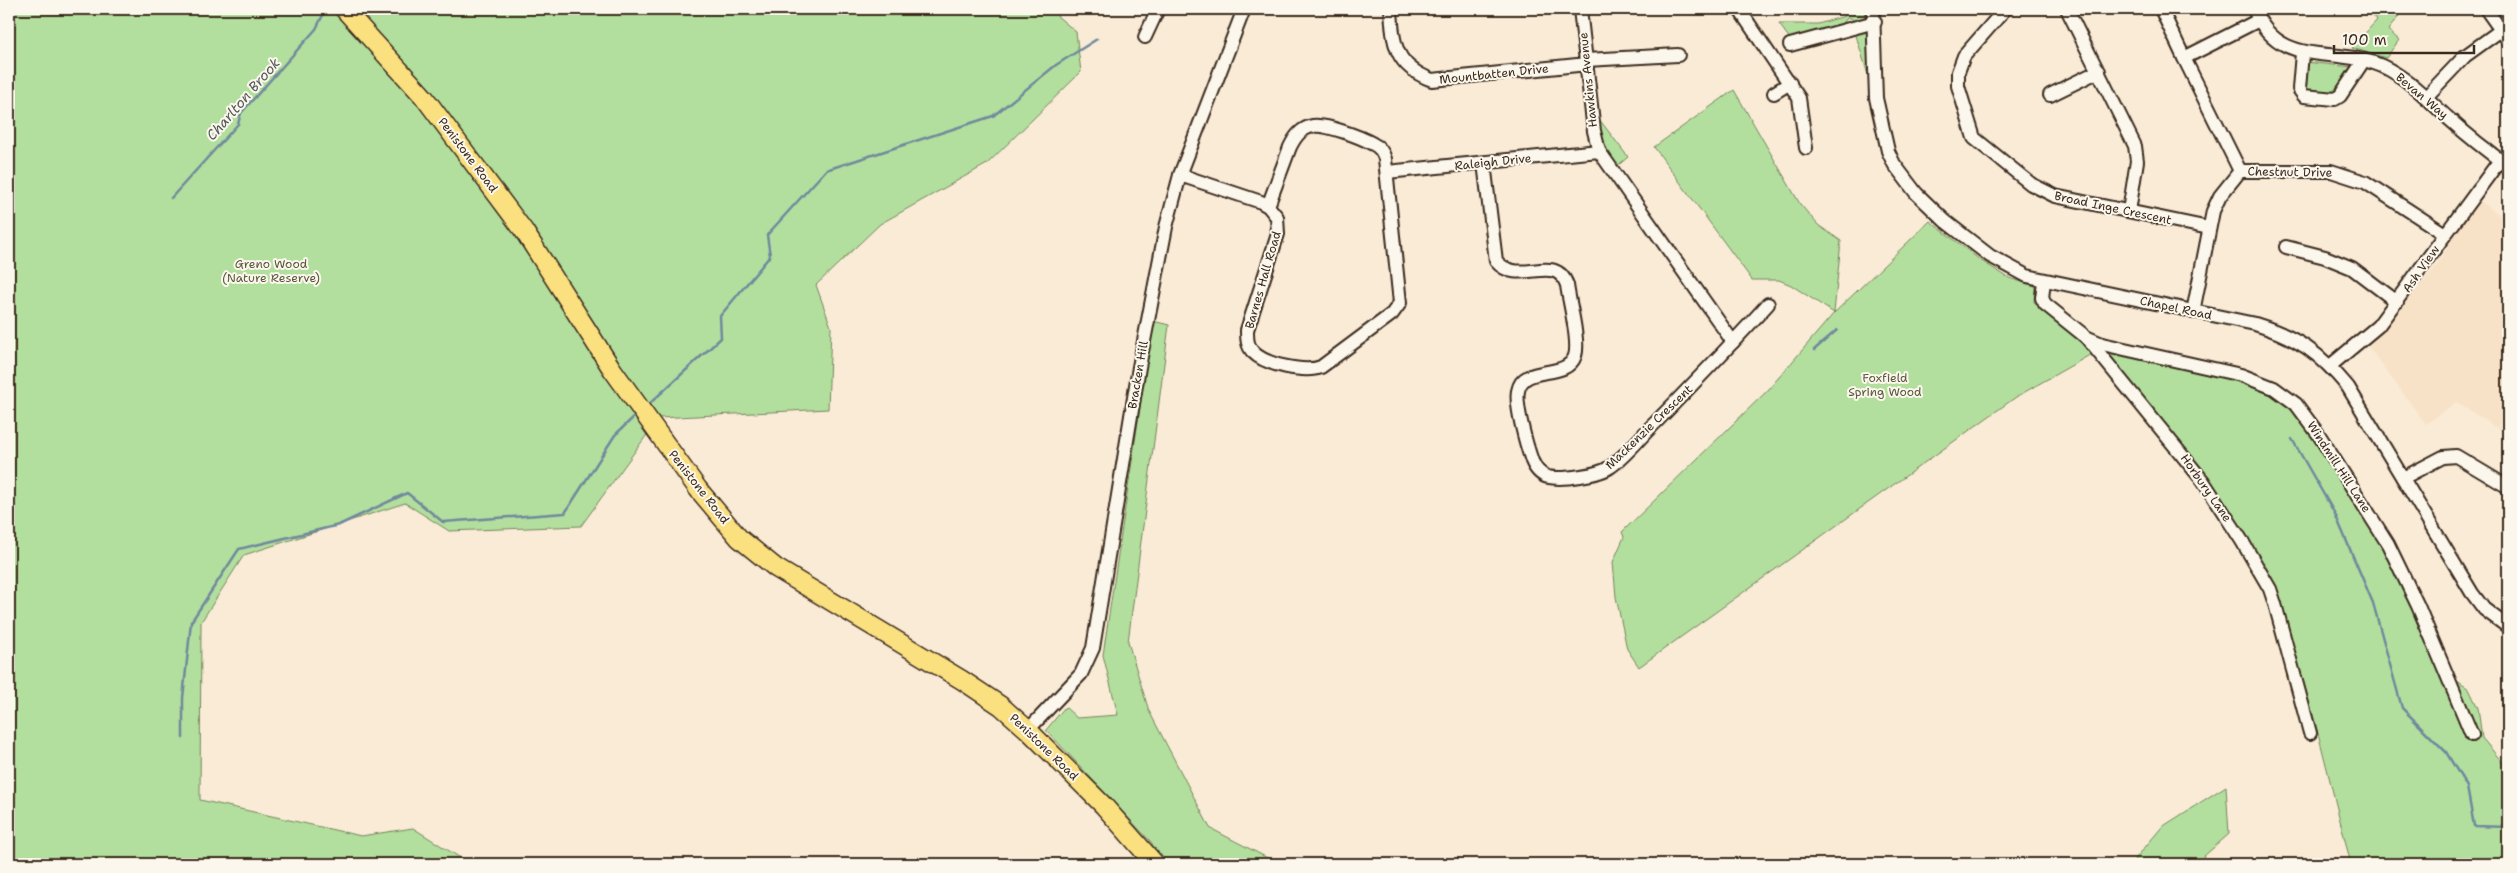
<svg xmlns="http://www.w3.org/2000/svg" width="2517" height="873" font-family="'Shantell Sans',sans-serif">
<rect width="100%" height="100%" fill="#f9ebd6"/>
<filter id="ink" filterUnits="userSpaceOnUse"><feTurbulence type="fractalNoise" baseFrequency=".02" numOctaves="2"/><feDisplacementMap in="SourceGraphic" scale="10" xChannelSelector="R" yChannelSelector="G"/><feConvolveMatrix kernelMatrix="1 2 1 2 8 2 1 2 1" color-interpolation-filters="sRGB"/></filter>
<g filter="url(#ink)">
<!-- built -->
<polygon fill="#f7e2c7" points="2480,201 2508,221 2508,435 2456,402 2426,424 2368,346 2436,266 2458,230"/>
<!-- green -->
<g fill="#b2df9d" stroke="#76845e">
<polygon points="9,9 1049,9 1076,32 1081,72 987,164 880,224 816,285 831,327 828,409 659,418 581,526 449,531 405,503 244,555 201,622 200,800 361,836 413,828 470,864 9,864"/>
<polygon points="1843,9 1865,9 1864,21 1854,22 1851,18 1847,18 1841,26 1790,39 1779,24 1818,24 1845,16"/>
<polygon points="2365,9 2391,9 2399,16 2388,30 2399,40 2386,58 2352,48 2377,20"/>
<polygon points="2493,9 2504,9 2508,18 2508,29"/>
<polygon points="1869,30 1869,34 1868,75 1855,32"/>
<polygon points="2305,62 2353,67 2337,95 2305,94"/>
<polygon points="1734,90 1800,204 1818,225 1841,241 1834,313 1930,221 1980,260 2009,278 2035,286 2034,302 2095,352 2016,397 1639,667 1627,649 1616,597 1613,562 1624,537 1622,532 1768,390 1834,313 1791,285 1779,280 1752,280 1654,147"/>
<path d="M1599,119L1628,157L1615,168C1606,155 1594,136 1599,119Z"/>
<polygon points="1153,321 1169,325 1128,642 1149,711 1210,828 1279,864 1164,864 1151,842 1046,730 1065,707 1077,718 1118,715 1103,655"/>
<polygon points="2104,349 2253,382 2280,396 2297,411 2384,545 2431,644 2439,669 2469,689 2478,708 2482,738 2508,769 2508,864 2351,864 2319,737 2277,588 2211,484"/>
<polygon points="2226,786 2229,834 2195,864 2131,864 2162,827"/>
</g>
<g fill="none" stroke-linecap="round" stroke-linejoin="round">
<!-- stream -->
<g stroke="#70899d" stroke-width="2.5">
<polyline points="171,198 238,124 241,113 316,29 326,9"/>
<polyline points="1814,350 1837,330"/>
<polyline points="647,406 721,338 720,316 770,256 767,235 826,170 993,116 1056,65 1097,39"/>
<polyline points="2292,439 2335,514 2373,603 2402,708 2446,752 2467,787 2474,826 2508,827"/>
<polyline points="183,738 183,698 191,622 239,549 339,525 407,493 443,522 565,513 615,435 637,414"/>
</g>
<defs>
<g id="minor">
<path d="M1391,9C1393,44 1395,66 1432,80L1587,64"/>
<polyline points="1580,9 1594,131 1599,151 1733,342"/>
<polyline points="1739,9 1799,98 1806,148"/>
<path d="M1873,9L1876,98L1888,151L1894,164L1916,193L1945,221L1990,256L2027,276L2255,324C2297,337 2320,353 2348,387L2472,593L2484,609L2508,627"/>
<polyline points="2005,9 1964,56 1958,72 1958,86 1974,138 2031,184 2055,196 2209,228"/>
<polyline points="2067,9 2135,146 2137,161 2129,211"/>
<polyline points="2161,9 2184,58"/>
<path d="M2254,9C2279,70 2334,45 2382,66C2408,78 2427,99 2448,118C2467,135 2487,151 2508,166"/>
<polyline points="2486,9 2508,40"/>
<polyline points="1145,37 1158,9"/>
<polyline points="1790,45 1875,22"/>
<polyline points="2302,53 2299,89 2304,96 2335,99 2340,96 2364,60"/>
<polyline points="1586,60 1678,55"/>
<polyline points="1774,93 1790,83"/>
<polyline points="2050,95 2099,71"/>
<polyline points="2426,97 2465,56 2501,30"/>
<path d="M1484,163L1496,261C1519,288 1555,251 1567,285C1569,302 1580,341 1575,356C1566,381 1523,363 1518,391C1515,406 1527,447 1532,461C1535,468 1540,475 1548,477C1562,480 1599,475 1610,467C1627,455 1641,436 1656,422C1694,383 1732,344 1768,304"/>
<polyline points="2240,171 2184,58 2259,20"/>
<polyline points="1387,172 1599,151"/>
<path d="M1180,175L1261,202L1268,206L1277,217L1278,234L1247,330C1247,338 1247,346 1253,352C1265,365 1305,373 1321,367L1392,314L1400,303L1385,159C1383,152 1380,147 1373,144C1361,137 1326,124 1313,126C1301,128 1295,137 1290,147L1268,206"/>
<polyline points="2286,247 2325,257 2352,268 2397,302"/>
<polyline points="2044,281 2042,298 2045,304 2086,337 2203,481 2242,541 2270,589 2275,604 2310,733"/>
<polyline points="2193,312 2213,211 2220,196 2240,171 2331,171 2365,182 2445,234"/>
<polyline points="2086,337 2102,344 2241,375 2274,388 2296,404 2319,435 2388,544 2418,606 2472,735"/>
<polyline points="2330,366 2378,326 2500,160"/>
<polyline points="2403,478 2443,457 2456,456 2508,487"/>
<polyline points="1028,730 1081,674 1093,648 1139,367 1166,227 1180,175 1244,9"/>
</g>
<polyline id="highway" points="344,9 424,97 524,231 612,369 698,489 739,538 776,568 962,680 1001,706 1028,730 1104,806 1155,864"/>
</defs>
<!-- minor casing -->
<use href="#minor" stroke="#3b2a1e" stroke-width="16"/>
<!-- highway casing -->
<use href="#highway" stroke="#3b2a1e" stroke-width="21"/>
<!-- minor -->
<use href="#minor" stroke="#fbf7ec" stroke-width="12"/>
<!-- highway -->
<use href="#highway" stroke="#fbe080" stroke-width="18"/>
</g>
</g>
<g text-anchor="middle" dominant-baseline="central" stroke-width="4" stroke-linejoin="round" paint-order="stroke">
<!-- street labels -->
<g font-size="12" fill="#3b2a1e" stroke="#fbf7ec">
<text transform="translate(1494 74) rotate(-6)">Mountbatten Drive</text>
<text transform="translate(1588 80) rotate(-96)">Hawkins Avenue</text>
<text transform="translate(2422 96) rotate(40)">Bevan Way</text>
<text transform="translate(468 155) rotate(53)">Penistone Road</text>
<text transform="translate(1493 162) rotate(-6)">Raleigh Drive</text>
<text transform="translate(2290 172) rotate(1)">Chestnut Drive</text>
<text transform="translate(2113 208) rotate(12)">Broad Inge Crescent</text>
<text transform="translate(2421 269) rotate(-55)">Ash View</text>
<text transform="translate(1263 280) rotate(-74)">Barnes Hall Road</text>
<text transform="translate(2176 308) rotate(12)">Chapel Road</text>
<text transform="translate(1138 375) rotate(-80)">Bracken Hill</text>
<text transform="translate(1649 427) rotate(-44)">Mackenzie Crescent</text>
<text transform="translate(2339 467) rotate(57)">Windmill Hill Lane</text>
<text transform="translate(699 487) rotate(52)">Penistone Road</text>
<text transform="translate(2206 488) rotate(55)">Horbury Lane</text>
<text transform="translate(1044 747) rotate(44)">Penistone Road</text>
</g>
<!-- park labels -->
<g font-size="12" fill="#59573e" stroke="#fbf7ec">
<text x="271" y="264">Greno Wood<tspan x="271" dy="14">(Nature Reserve)</tspan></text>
<text x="1885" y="378">Foxfield<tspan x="1885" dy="14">Spring Wood</tspan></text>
</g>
<!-- water labels -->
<g font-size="14" font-style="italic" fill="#55595d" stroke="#fbf7ec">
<text transform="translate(243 99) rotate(-49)">Charlton Brook</text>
</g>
</g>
<!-- margin -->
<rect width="2517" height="873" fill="none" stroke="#fbf7ec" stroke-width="30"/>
<rect x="15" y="15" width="2487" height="843" fill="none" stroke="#3b2a1e" stroke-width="2" filter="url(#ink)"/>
<!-- scale -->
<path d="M2334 45v8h140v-8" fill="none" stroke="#3b2a1e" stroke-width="2.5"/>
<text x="2342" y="45" font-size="15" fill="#3b2a1e" stroke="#fbf7ec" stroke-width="4" paint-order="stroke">100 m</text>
</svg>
